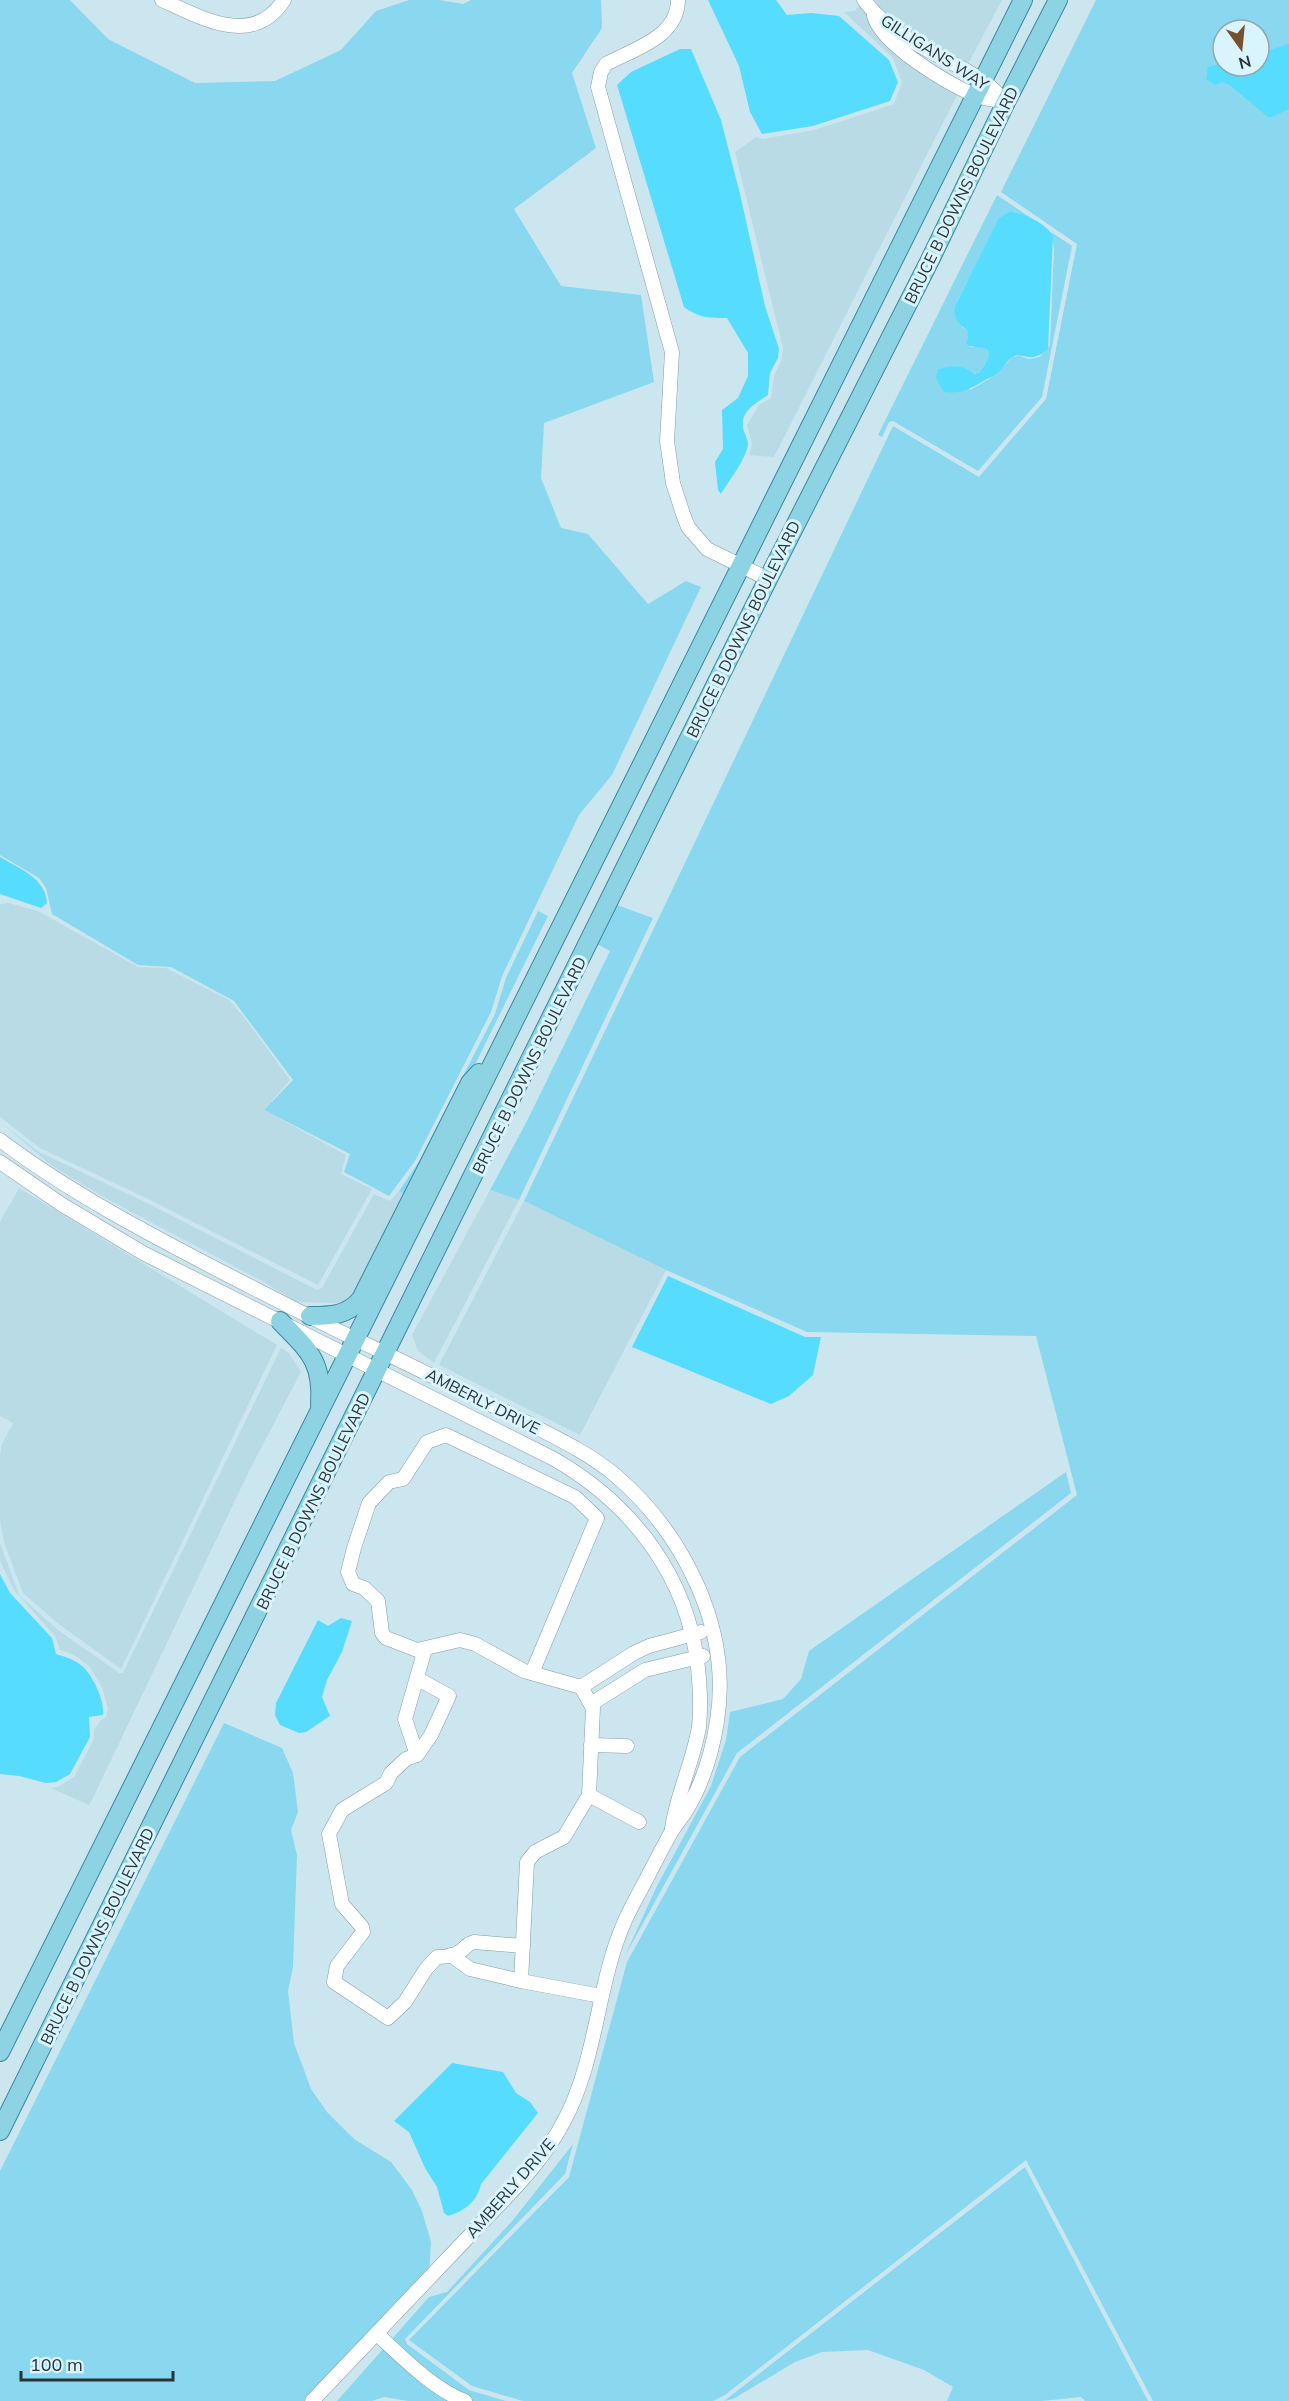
<svg xmlns="http://www.w3.org/2000/svg" width="1289" height="2401" font-family="Mulish,sans-serif">
<rect width="100%" height="100%" fill="#cce6ef"/>
<!-- built -->
<g fill="#b8dbe6">
<polygon points="875,0 1002,0 968,64 906,32 883,14"/>
<polygon points="860,4 867,15 958,93 774,457 749,455 752,444 747,425 759,405 771,398 774,375 782,359 783,348 735,152 756,137 763,139 814,130 894,104 902,82 893,58 844,12 855,11"/>
<polygon points="9,903 38,911 138,967 166,968 229,1000 244,1017 290,1080 264,1110 346,1155 341,1174 372,1189 318,1285 148,1199 40,1148 0,1117 0,904"/>
<polygon points="0,1122 39,1152 147,1203 317,1290 322,1288 374,1194 390,1201 399,1191 407,1196 357,1294 342,1303 296,1302 264,1282 107,1199 52,1166"/>
<polygon points="19,1188 277,1345 121,1669 60,1625 23,1593 4,1542 0,1519 0,1454 2,1444 13,1423 0,1416 0,1222"/>
<polygon points="490,1190 519,1200 434,1363 418,1351 412,1335"/>
<polygon points="524,1201 666,1270 580,1435 439,1365"/>
<polygon points="281,1348 288,1352 301,1372 250,1469 91,1802 89,1805 51,1788 58,1787 74,1777 94,1739 94,1730 100,1721 106,1717 108,1709 102,1687 89,1666 74,1655 60,1650 55,1636 14,1590 0,1561 0,1543 19,1595 58,1630 119,1673 123,1673"/>
</g>
<!-- green -->
<g fill="#89d8ef" fill-rule="evenodd">
<polygon points="0,0 70,0 108,39 195,83 275,81 341,50 376,11 409,0 439,0 463,4 471,0 601,0 602,28 572,73 596,148 514,209 561,286 641,295 654,382 544,423 541,478 561,528 588,534 648,604 686,581 701,587 612,775 579,815 502,976 491,1012 415,1161 389,1196 344,1172 350,1154 264,1110 293,1080 234,1001 171,967 138,965 52,914 46,888 39,878 0,855"/>
<path d="M1096,0H1289V2401H1153L1026,2160L725,2395L713,2401H523L472,2386L409,2340L569,2177L627,1962L740,1757L1077,1495L1036,1336L807,1332L666,1270L524,1201L893,426L979,477L1046,399L1077,244L1001,192ZM1223,30H1259V66H1223Z"/>
<polygon points="997,195 1031,218 1014,212 997,223 955,306 962,327 967,330 970,347 982,346 988,350 989,357 980,372 973,374 956,366 938,369 970,390 996,375 1012,357 1019,356 1029,359 1040,357 1050,345 1054,249 1051,232 1072,246 1042,397 978,471 893,421 889,422 882,437 878,435"/>
<polygon points="614,904 653,918 519,1200 490,1190 528,1119 610,951 595,943"/>
<polygon points="538,911 548,916 471,1073 407,1196 399,1191 418,1163 495,1014 506,978"/>
<polygon points="1066,1472 1071,1493 737,1753 625,1956 656,1888 711,1786 726,1740 730,1712 783,1699 801,1679 809,1651"/>
<polygon points="224,1723 282,1748 293,1773 298,1812 291,1830 297,1855 293,1967 288,1991 294,2043 311,2089 327,2112 354,2139 391,2162 412,2190 422,2211 431,2242 429,2273 316,2401 0,2401 0,2171"/>
<polygon points="573,2144 565,2174 405,2339 407,2344 469,2390 506,2401 408,2401 384,2397 372,2401 337,2401 429,2297 447,2292 513,2220"/>
<polygon points="1025,2167 1148,2401 1085,2401 1081,2397 1042,2401 947,2401 953,2387 924,2370 868,2350 822,2352 795,2362 733,2399 724,2401"/>
</g>
<!-- water -->
<g fill="#56dcff">
<polygon points="708,0 776,0 787,15 811,13 839,16 889,60 898,82 890,101 813,126 762,134 750,112 739,66"/>
<polygon points="1289,44 1289,109 1272,117 1268,117 1230,85 1222,82 1215,85 1206,79 1208,67 1223,63 1223,66 1259,66 1259,53"/>
<path d="M680,49H691L721,120L740,194L765,306L779,349L778,358L770,373L768,395C758,402 741,410 743,426C743,432 748,438 748,444C747,458 728,482 721,494L718,490L715,462L723,449L722,410L738,398L748,376V353L727,318C709,318 699,318 684,307L617,85L631,72Z"/>
<path d="M1010,212C1023,212 1047,224 1053,236L1048,349C1030,366 1021,350 1011,358C1006,362 1003,368 999,372C995,376 992,377 987,379C971,388 963,394 944,392L936,378L938,369C951,365 963,364 974,374L980,372L989,357L988,350C980,345 973,349 966,344L968,338L967,330C958,324 953,317 955,306L999,218Z"/>
<path d="M0,857C18,868 46,878 47,903L41,908L0,894Z"/>
<polygon points="668,1276 805,1337 821,1337 813,1375 789,1396 771,1404 632,1347"/>
<path d="M0,1574L10,1593L52,1638L56,1654C66,1657 79,1661 86,1670C94,1679 105,1702 103,1715L89,1717L90,1737L70,1774L56,1782L46,1783L19,1776L0,1774Z"/>
<polygon points="341,1618 352,1621 342,1652 327,1680 322,1697 330,1716 306,1732 299,1733 280,1725 275,1715 276,1703 318,1620 328,1626"/>
<path d="M452,2063L503,2072L516,2093L530,2102L538,2113L481,2184C477,2202 464,2211 448,2216L444,2213L437,2187L425,2168L409,2132L394,2121Z"/>
</g>
<g fill="none" stroke-linecap="round" stroke-linejoin="round">
<defs>
<g id="minor">
<path d="M162,0C202,18 253,48 284,0"/>
<path d="M678,0C678,37 634,49 606,64L601,72L598,87L672,352L667,441L673,483L683,514L688,527L707,549L768,579"/>
<path d="M864,0C893,40 942,54 982,80C991,86 998,94 1006,102"/>
<path d="M874,16C882,45 947,83 974,95C984,99 996,100 1006,102"/>
<path d="M0,1140C69,1192 147,1233 224,1273C277,1300 330,1328 385,1353C428,1374 471,1395 514,1416C548,1434 585,1450 615,1475C684,1534 732,1629 717,1721C712,1754 702,1786 684,1814C679,1821 673,1828 669,1836C656,1860 644,1884 631,1908C596,1975 600,2054 564,2121C542,2164 506,2197 473,2232C420,2288 366,2344 312,2401"/>
<path d="M0,1162L61,1204L143,1253L554,1459C632,1504 688,1576 698,1668C700,1687 701,1707 699,1727C693,1762 677,1794 672,1828"/>
<path d="M425,1649L405,1719L417,1755L406,1759L391,1773L386,1783L342,1810L329,1834L342,1904L362,1927L363,1932L337,1966L334,1982L388,2018L405,2002L426,1969L437,1957C445,1957 455,1956 462,1950C467,1946 467,1944 474,1942L523,1946"/>
<polyline points="532,1673 597,1518 575,1497 446,1435 427,1442 403,1479 389,1482 369,1503 354,1548 348,1572 353,1584 364,1588 378,1601 382,1633 386,1638 417,1650 460,1640 475,1644 524,1671 581,1687 593,1708 589,1795 564,1837 535,1852 527,1862 521,1981 601,1996"/>
<polyline points="581,1687 634,1653 649,1646 701,1632"/>
<polyline points="591,1704 645,1670 703,1656"/>
<polyline points="591,1745 627,1746"/>
<polyline points="417,1755 431,1735 449,1696 418,1679"/>
<polyline points="589,1795 639,1822"/>
<polyline points="451,1955 470,1969 521,1981"/>
<path d="M377,2334C401,2356 434,2390 465,2401"/>
</g>
<g id="major">
<path d="M310,1316C330,1316 347,1316 361,1299L470,1083L479,1073"/>
<path d="M280,1321C309,1351 323,1361 320,1405"/>
<polyline points="0,2052 1023,0"/>
<polyline points="0,2131 768,579 930,260 1006,102 1058,0"/>
</g>
</defs>
<!-- minor casing -->
<use href="#minor" stroke="#849da5" stroke-width="15"/>
<!-- major casing -->
<use href="#major" stroke="#3a889c" stroke-width="20"/>
<!-- minor -->
<use href="#minor" stroke="#fff" stroke-width="14"/>
<!-- major -->
<use href="#major" stroke="#8ed3e4" stroke-width="18"/>
</g>
<g text-anchor="middle" dominant-baseline="central" stroke-width="6" stroke-linejoin="round" paint-order="stroke">
<!-- street labels -->
<g font-size="16" fill="#293437" stroke="#d9f4fc">
<text transform="translate(935 52) rotate(33)">GILLIGANS WAY</text>
<text transform="translate(961 195) rotate(-64)">BRUCE B DOWNS BOULEVARD</text>
<text transform="translate(743 629) rotate(-64)">BRUCE B DOWNS BOULEVARD</text>
<text transform="translate(529 1065) rotate(-64)">BRUCE B DOWNS BOULEVARD</text>
<text transform="translate(483 1401) rotate(27)">AMBERLY DRIVE</text>
<text transform="translate(313 1501) rotate(-64)">BRUCE B DOWNS BOULEVARD</text>
<text transform="translate(97 1936) rotate(-64)">BRUCE B DOWNS BOULEVARD</text>
<text transform="translate(510 2188) rotate(-49)">AMBERLY DRIVE</text>
</g>
</g>
<!-- north arrow -->
<g transform="translate(1241 48) rotate(165)"><circle r="28" fill="#d9f4fc" stroke="#93a7ad" stroke-width="1.5"/>
<path d="M0-4.5L10 22L0 15L-10 22Z" fill="#75522b"/>
<text y="-9" font-size="16" font-weight="bold" text-anchor="middle" fill="#293437">N</text>
</g>
<!-- scale -->
<path d="M21 2371v9h152v-9" fill="none" stroke="#293437" stroke-width="3"/>
<text x="30" y="2371" font-size="18" fill="#293437" stroke="#d9f4fc" stroke-width="4.5" paint-order="stroke">100 m</text>
</svg>
